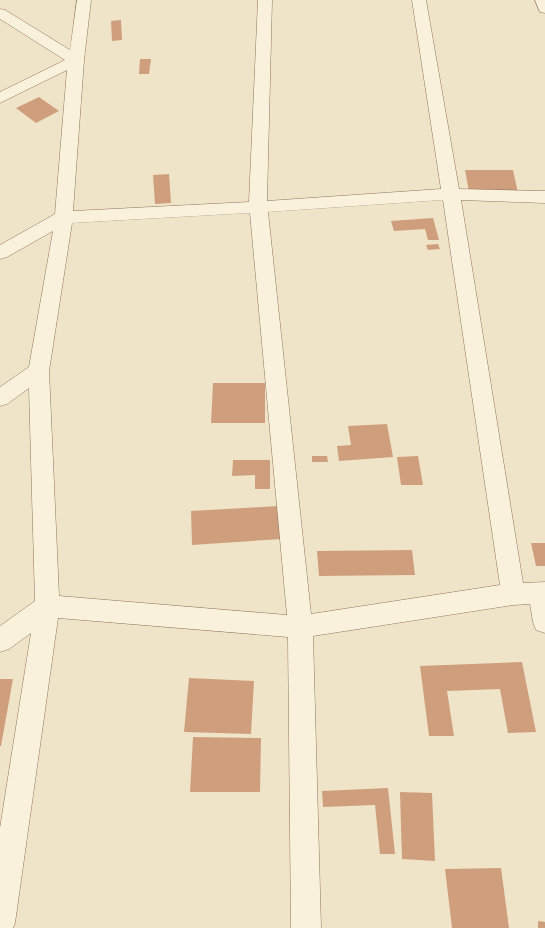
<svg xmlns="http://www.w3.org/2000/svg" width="545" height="928" font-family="'Playfair Display',serif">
<rect width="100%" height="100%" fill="#f0e4c8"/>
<!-- building -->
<g fill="#cf9f7d">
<polygon points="121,20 122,40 112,41 111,21"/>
<polygon points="140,59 151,59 149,74 139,74"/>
<polygon points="39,97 59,111 36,123 16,108"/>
<polygon points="465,170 513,170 518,193 469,192"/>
<polygon points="169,174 171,203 155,204 153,175"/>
<polygon points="433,218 439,240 428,240 425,229 394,231 391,221"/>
<polygon points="438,244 440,249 428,250 426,245"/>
<polygon points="213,383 265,383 265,423 211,423"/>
<polygon points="387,424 393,457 339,461 337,446 351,445 348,426"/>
<polygon points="312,456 327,456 328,462 312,462"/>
<polygon points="418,456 423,485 401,485 397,457"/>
<polygon points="233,460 270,460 270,489 255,489 255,475 232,476"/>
<polygon points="278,506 281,539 192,545 191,511"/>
<polygon points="531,543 545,543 545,566 536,566"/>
<polygon points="412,550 415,575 319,576 317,551"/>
<polygon points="522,662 536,732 508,733 500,689 447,691 454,736 429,736 420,666"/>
<polygon points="189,678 254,681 251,734 184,732"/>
<polygon points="0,679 13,679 1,746 0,746"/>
<polygon points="193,737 261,738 260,792 190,792"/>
<polygon points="388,788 395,854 380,854 375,805 323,807 322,791"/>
<polygon points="400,792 432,793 435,861 402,859"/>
<polygon points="501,868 509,928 452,928 445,869"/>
<polygon points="538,921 545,922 545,928 538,928"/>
</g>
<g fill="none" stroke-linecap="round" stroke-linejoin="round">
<defs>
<g id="minor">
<path d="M77,0H91L84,60L73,211L249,202L258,0H272L267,201L441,189L412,0H426L459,189L545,191V203L461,200L523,583L545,582V633L536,630L533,622L530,604L513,605L313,636L321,928H291L288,637L58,618L15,923L13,928H0V828L31,633L9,649L0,652V626L35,601L29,388L7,404L0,406V387L29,367L53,231L7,257L0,259V245L55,214L67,70L0,103V92L65,60L0,19V9L5,10L70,50ZM443,200L500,585L311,614L268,212ZM250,213L287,615L59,596L49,371L72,223Z"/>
<polygon points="535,0 545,0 545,13 540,12"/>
</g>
</defs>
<!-- minor casing -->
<use href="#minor" stroke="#8d765c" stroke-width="1"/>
<!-- minor -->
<use href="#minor" fill="#faf1dc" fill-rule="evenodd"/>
</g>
</svg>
